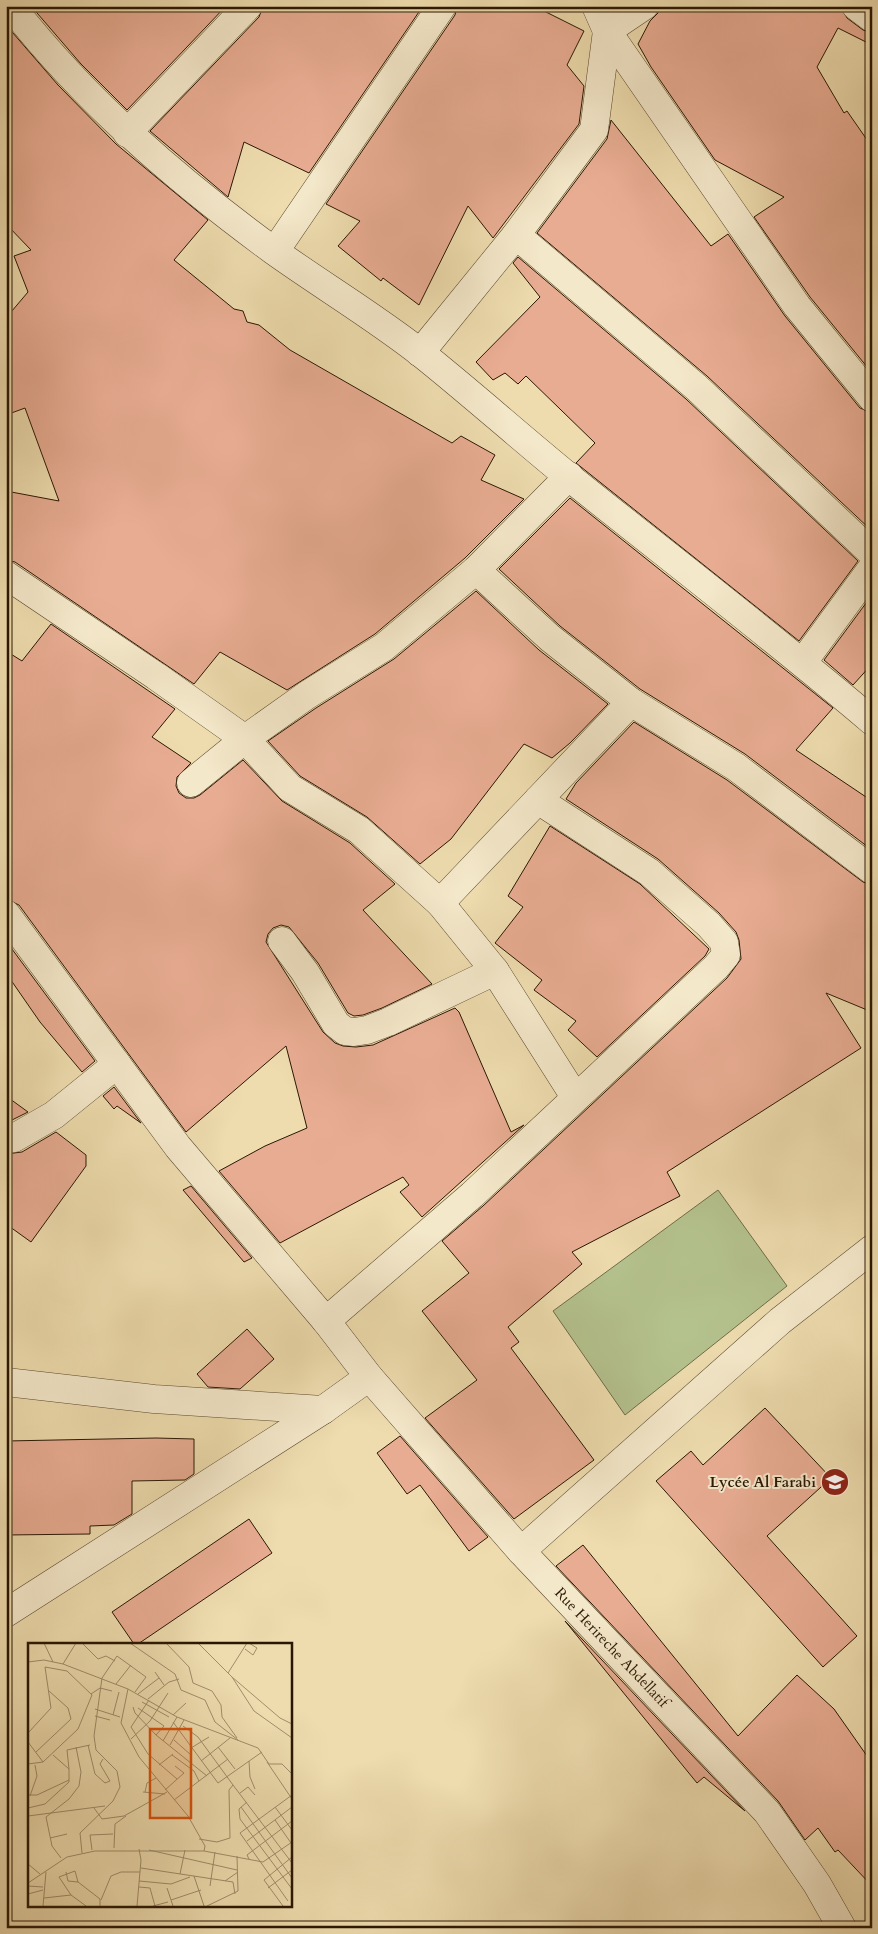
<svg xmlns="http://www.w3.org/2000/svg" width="878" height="1934" font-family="Cardo,serif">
<rect width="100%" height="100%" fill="#eedcae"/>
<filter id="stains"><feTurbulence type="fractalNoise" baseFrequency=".004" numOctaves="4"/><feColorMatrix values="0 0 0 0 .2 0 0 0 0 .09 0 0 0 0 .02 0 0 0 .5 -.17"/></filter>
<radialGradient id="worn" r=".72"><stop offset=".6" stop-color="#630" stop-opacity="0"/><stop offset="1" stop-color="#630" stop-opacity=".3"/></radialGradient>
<!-- green -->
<polygon fill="#b4c28e" stroke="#6f6c48" points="718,1190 787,1286 625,1415 553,1311"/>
<!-- building -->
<g fill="#e8ac92" stroke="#2a1703">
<polygon points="31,6 226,6 127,110 81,64"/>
<polygon points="263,6 423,6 309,173 244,142 228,197 150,131 259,17"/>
<polygon points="457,6 534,6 584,31 567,65 584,86 579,124 493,238 468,206 419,305 383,278 381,281 338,246 360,221 326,204 455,15"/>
<polygon points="659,6 841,6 847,18 863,30 872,33 872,45 838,28 817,67 844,113 847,111 872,147 872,373 810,297 754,217 784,197 715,160 651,67 638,44 650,21 658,13"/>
<polygon points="6,25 58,85 116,144 208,220 174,260 234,309 243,311 247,322 259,325 290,350 452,443 461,436 495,455 481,480 524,499 465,558 375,634 287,690 220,652 194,684 15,562 6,560 6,491 59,501 25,408 6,415 6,318 28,292 14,256 31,250 6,224"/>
<polygon points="611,120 711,246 728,234 785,316 860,408 872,413 872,531 707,376 537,233 607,139"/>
<polygon points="518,257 686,399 858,561 799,641 576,463 595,443 526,376 518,384 505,373 493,380 476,362 540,297 513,263"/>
<polygon points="570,498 833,708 796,750 872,801 872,850 745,754 640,689 560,626 499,569"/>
<polygon points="476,591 539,650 608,704 570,743 552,758 524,744 451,839 420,864 367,817 300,776 268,741 316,708 394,659"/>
<polygon points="872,595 872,664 853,685 824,660"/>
<polygon points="51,624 175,709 152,737 191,763 177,777 176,786 179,793 186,798 194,798 200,795 243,760 282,801 350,843 395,884 363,910 432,984 382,1008 363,1015 354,1016 348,1013 318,963 289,927 281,925 273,928 268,934 266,942 323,1032 335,1043 343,1046 356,1047 373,1045 455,1008 459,1012 511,1132 524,1125 422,1217 400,1192 409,1185 403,1177 280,1243 219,1171 265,1146 307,1128 286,1046 186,1132 19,905 6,899 6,651 22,661"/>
<polygon points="634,722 727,780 863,882 872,885 872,1012 826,993 861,1048 667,1172 680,1196 572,1252 582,1264 508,1327 519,1342 511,1348 594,1460 514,1519 425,1418 477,1380 422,1311 469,1273 442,1241 483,1206 727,978 741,959 739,940 736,932 719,913 658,859 566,799 576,783"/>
<polygon points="550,826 640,884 709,949 705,956 597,1057 568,1030 576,1021 534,990 542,980 495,943 523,907 508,896"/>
<polygon points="6,941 95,1061 82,1072 40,1022 6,973"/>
<polygon points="114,1087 141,1123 117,1106 114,1109 103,1096"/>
<polygon points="6,1096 28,1112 6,1123"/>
<polygon points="56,1132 86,1155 86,1166 31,1242 6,1224 6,1154 22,1152"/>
<polygon points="191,1186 252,1258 244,1262 183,1190"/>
<polygon points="247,1329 274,1359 240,1389 208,1387 197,1374"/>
<polygon points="765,1408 831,1478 767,1536 857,1636 823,1667 656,1481 691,1451 703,1465"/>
<polygon points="400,1436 488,1537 469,1551 420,1485 407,1494 377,1453"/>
<polygon points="156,1438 194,1439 194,1474 185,1480 132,1481 132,1514 114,1525 90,1526 90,1534 6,1535 6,1441"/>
<polygon points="249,1519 272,1553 138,1644 134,1644 112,1612"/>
<polygon points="583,1545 738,1736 797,1675 834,1709 872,1763 872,1886 838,1850 835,1852 818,1828 805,1840 778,1801 556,1566"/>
<polygon points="565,1621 745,1811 704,1777 697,1783"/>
</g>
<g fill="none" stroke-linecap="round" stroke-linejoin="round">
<defs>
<g id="street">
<path d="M11,6C85,101 177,180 274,251C323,286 375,317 422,354C472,394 520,437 569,477C670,558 773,637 872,721"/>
<polyline points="596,6 607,31 797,306 872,398"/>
<polyline points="856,6 872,18"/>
<polyline points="127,133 248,6"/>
<polyline points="516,235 696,387 872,553"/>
<polyline points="275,251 442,6"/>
<polyline points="420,353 516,235 594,130 607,31 644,6"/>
<polyline points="476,570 550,638 631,702 736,767 872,870"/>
<polyline points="6,575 156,676 245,739 290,788 359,830 440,903 495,971 575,1097"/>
<polyline points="803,662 872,568"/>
<polyline points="191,783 245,739 307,695 384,647 476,570 569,476"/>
<polyline points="440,903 631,702"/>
<path id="s1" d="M6,914L178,1147L326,1321L369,1377L521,1551L767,1812L817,1884L842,1928"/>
<polyline points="282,941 305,972 336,1024 345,1031 354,1032 367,1030 388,1022 495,971"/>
<polyline points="6,1139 14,1138 54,1115 117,1064"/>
<polyline points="326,1321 472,1195 716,967 726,955 724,942 709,925 649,872 538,800"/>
<polyline points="6,1382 154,1399 323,1410"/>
<polyline points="521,1551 780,1321 872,1249"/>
<polyline points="6,1613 323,1410 369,1377"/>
</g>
</defs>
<!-- street casing -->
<use href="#street" stroke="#5b482e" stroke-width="29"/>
<!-- street -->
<use href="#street" stroke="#f4e8ca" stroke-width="28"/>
</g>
<!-- icons -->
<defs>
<symbol id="school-disc" viewBox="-11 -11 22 22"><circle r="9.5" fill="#8f2418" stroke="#f4e8ca"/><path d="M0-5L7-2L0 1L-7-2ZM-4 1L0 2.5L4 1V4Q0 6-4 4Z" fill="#fff"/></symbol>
</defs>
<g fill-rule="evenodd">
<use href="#school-disc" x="819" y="1466" width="32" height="32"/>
</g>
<g text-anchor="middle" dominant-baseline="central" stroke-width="4" stroke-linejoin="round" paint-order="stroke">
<!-- poi labels -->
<g font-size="15" font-weight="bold" fill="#2a1703" stroke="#f4e8ca" text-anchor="end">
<text x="816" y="1482">Lycée Al Farabi</text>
</g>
<!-- street labels -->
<g font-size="15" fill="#2a1703" stroke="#f4e8ca">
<text stroke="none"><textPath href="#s1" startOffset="952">Rue Herireche Abdellatif</textPath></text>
</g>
</g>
<!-- overview -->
<g transform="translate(28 1643)">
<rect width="264" height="264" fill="#eedcae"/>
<path fill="none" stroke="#a08d6a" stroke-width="1" d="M16,0L25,19M54,0L70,16L78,13L87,18M102,0L147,31L153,47L177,57L187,79L210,97M138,0L161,24L165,40L184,48L193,62L194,74L209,95M170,0L204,34L226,68L264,95M217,6L225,12L229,5L221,0M0,19L16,17L35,21L100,46L149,74L230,105L241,121H254L264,131M35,21L48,0M127,29L136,42M200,30L219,0M204,34L252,75L264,81M88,41L103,22M100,46L93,80L111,114L160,173L177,203L176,208M63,51L72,45L84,48M110,51L131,35M120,56L141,39L151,36M114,59L141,74M105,64L107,70L128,92L179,133M110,65L136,83L128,92M67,66L92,74M85,72L91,49M145,72L158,60M67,73L82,77M145,79L190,140L234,109M155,83L170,94L205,142L201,147L202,195L189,199L171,196M103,84L120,111L149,136M103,84L121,57M0,90L23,65L17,24L39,28L64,52L50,86L15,119L0,121M103,96L122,78L140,50M146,97L163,112M135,98L149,74M0,99L15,119M60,102L67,131L77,140L82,138L72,121L75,116M142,102L156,77M190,104L207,126M163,105L181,94M8,109L43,76L40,65L21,48M144,112L166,128L171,138M173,118L202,95M221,118L222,134L227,146M239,119L264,156M131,122L145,111M41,126L39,107L62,102M205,142L264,220M137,147L156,130L147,123M115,149L137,151M117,149L119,140L128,135M212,150L220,144L227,152M0,152H9L41,137M2,153L9,133L7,122M146,157L200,116M219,159L211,166L212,176L264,246M213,164L264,235M247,164L264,187M0,165L17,161L41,139V126L25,112M66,165L74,176L96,173L139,149M0,173L77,163M247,177L263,200M22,195L39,191M219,198L264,164M86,205L87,181L98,173M64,207L62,192L85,191M121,207L209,227M54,210L52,190L85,158L92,144L89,128L68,107L66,93L74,35L89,13L118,34L107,49M33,215L24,203L18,174L41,156L51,143L53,129L48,104M221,216L219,212L264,178M0,221L12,231M113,225L205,239L207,251M38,229L40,238L50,239L72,256V263M152,231L157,207M166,233L176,263M111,238L143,241L162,234M197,238L210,229M0,240L39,214L67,208H176L235,219L264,199M0,243L15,244M182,243L187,209M111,244L122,245L127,263M139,245L145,263M240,245L264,227M0,251L15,247M43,252L31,234L47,228L50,239M16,255L43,252L58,263M73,257L83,233L93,229H112M143,257L173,247M260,258L212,190L264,152M15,263L18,229M109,263L113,217L111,206M125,263L140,259M179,263L210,248L209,213M255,263L236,237L264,214"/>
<path fill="#d5520b" fill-opacity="0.15" stroke="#d5520b" stroke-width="2.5" d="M122,86H163V175H122Z"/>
<rect width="264" height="264" fill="none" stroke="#2a1703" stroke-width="2.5"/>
</g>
<!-- margin -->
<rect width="878" height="1934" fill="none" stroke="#eedcae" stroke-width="25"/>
<rect x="8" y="8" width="863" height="1919" fill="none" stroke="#2a1703" stroke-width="2.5"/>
<rect x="12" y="12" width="853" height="1909" fill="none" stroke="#2a1703"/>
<rect width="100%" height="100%" filter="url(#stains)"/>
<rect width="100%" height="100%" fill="url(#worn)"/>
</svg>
